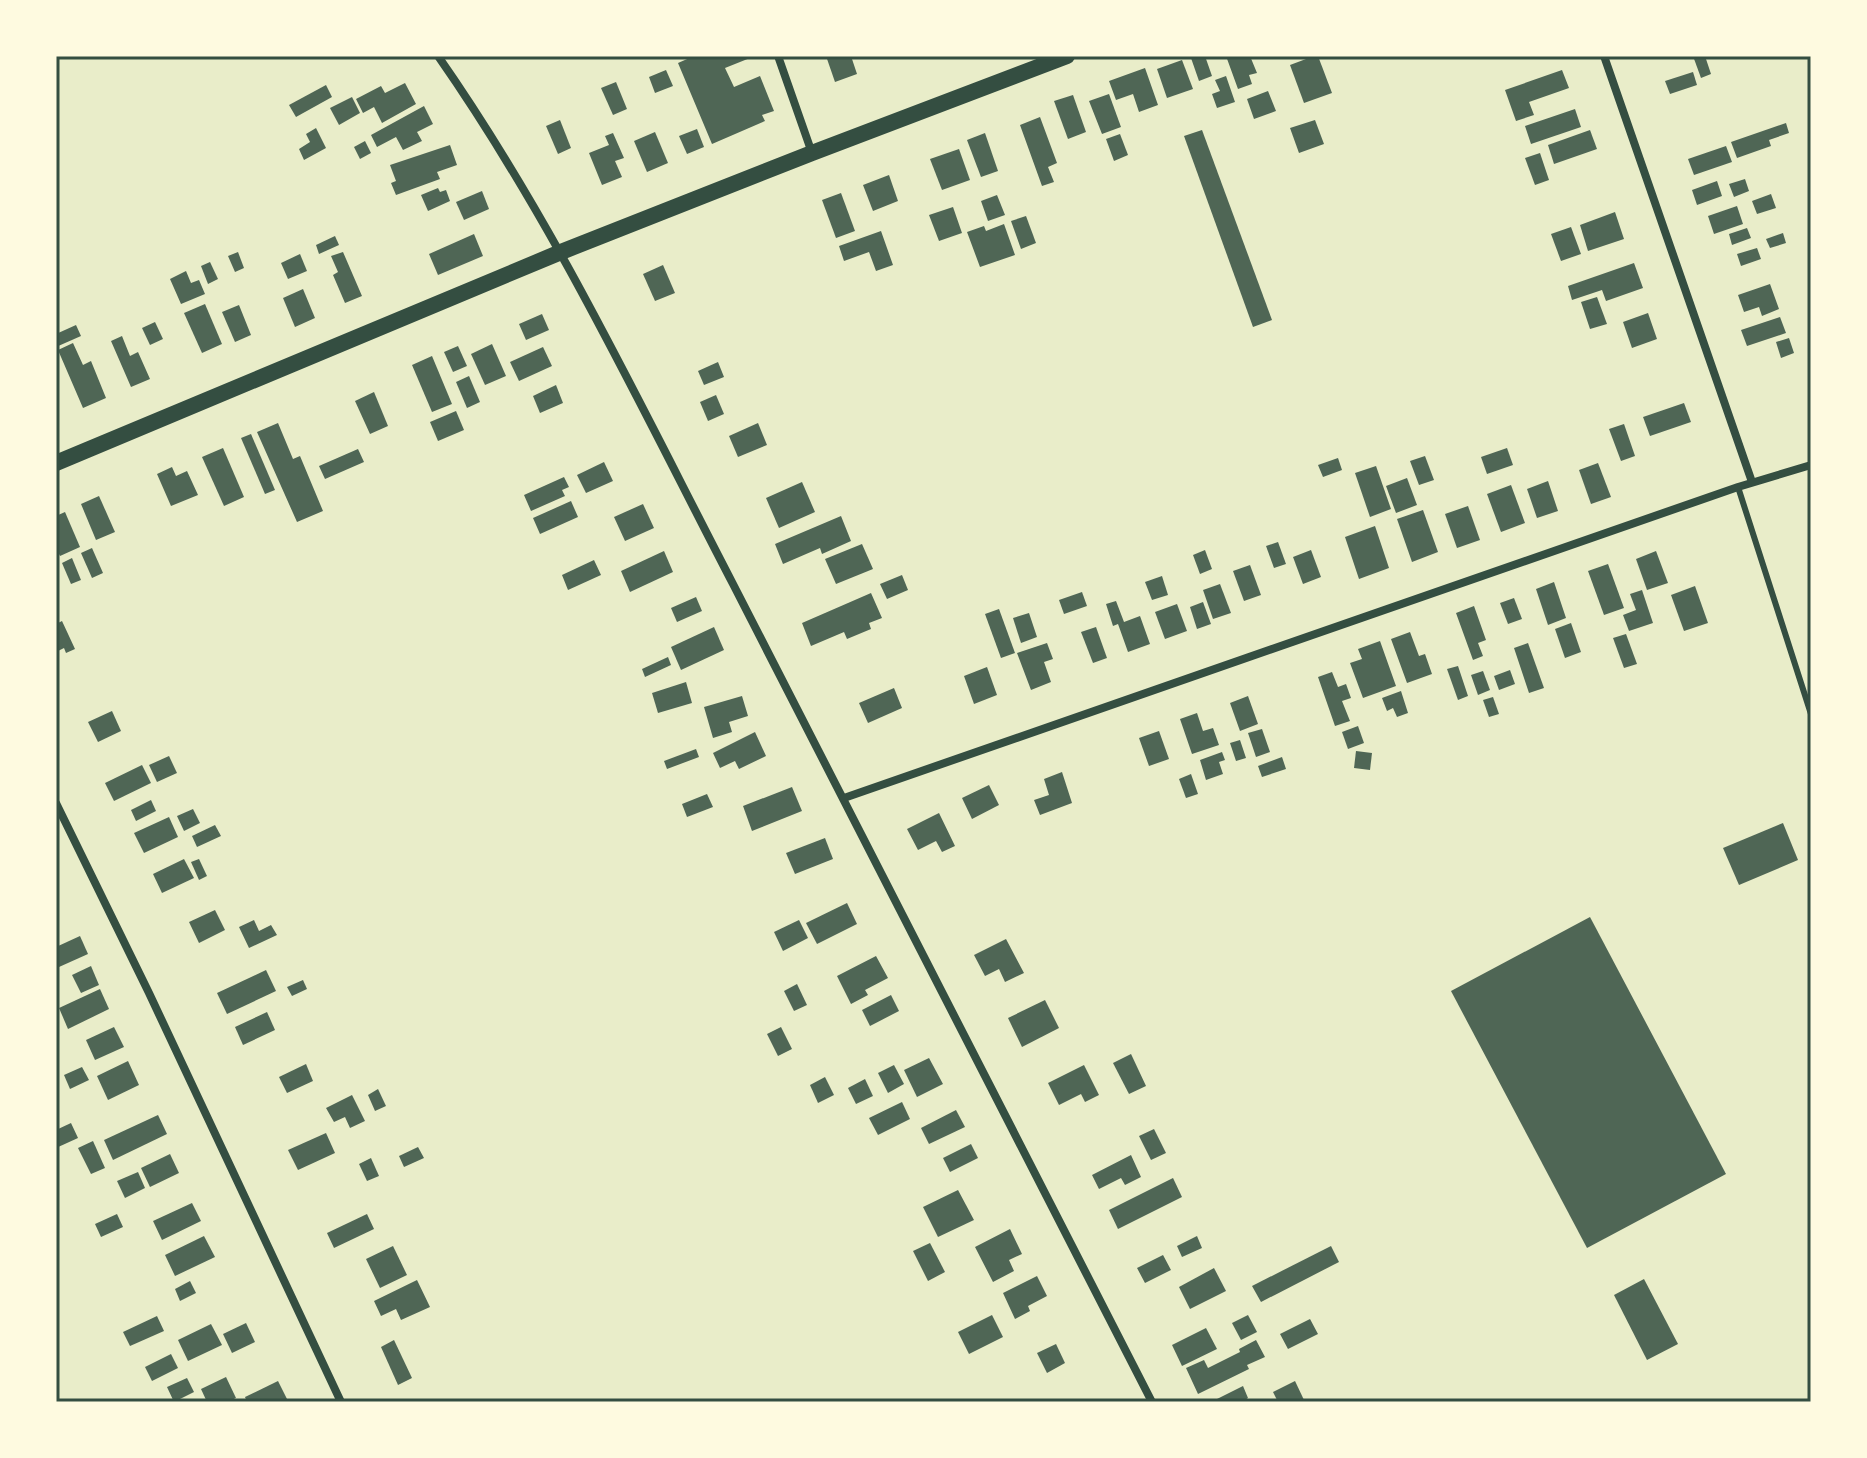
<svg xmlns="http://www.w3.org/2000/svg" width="1867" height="1458" font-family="'Fira Sans Condensed',sans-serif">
<rect width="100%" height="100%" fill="#e9edc9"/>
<!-- building -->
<g fill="#4f6655">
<polygon points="694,56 755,56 725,68 734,87 760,76 774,111 762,115 765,121 712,144 678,63"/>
<polygon points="826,56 851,56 857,74 835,82"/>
<polygon points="1195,56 1205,56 1212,76 1199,81 1191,58"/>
<polygon points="1226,56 1250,56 1257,73 1249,75 1252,84 1238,89"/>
<polygon points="1314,56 1318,56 1332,93 1304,103 1290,65"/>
<polygon points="1693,56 1705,56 1711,74 1701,78"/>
<polygon points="1182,60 1193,89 1167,98 1157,69"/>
<polygon points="1145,68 1158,105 1139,112 1133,94 1116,100 1109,81"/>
<polygon points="666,70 673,86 655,93 649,77"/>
<polygon points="1562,70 1569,88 1529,102 1534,115 1516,121 1505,90"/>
<polygon points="1693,72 1697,85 1670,94 1665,81"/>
<polygon points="1226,76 1235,102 1217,108 1212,94 1220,91 1215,80"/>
<polygon points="616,82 627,109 613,115 601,88"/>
<polygon points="405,83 416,104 382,123 374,107 363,113 356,99 381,86 385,93"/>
<polygon points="326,85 332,97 296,117 289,105"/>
<polygon points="1268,91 1276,111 1254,119 1247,99"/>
<polygon points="1109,94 1121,127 1102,134 1089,101"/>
<polygon points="1073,95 1086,132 1068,139 1054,101"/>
<polygon points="352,97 360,113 339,125 330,108"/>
<polygon points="424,106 433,124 417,132 422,141 403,150 396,137 377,147 371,135"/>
<polygon points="1575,109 1581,127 1531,144 1525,126"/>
<polygon points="1040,117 1057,163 1048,167 1054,182 1042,186 1020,125"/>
<polygon points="560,120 571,148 558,154 546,126"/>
<polygon points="1315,120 1324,144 1299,153 1290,128"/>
<polygon points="1786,123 1789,133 1769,140 1771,146 1737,158 1731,142"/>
<polygon points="316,128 326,148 304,160 299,149 310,142 306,134"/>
<polygon points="697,129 704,147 687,154 679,136"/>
<polygon points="1202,130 1272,320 1253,327 1184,136"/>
<polygon points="1590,130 1597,149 1554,164 1548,145"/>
<polygon points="655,132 668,163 647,172 634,141"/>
<polygon points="613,133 624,158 615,161 622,177 602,185 589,153 609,145 605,136"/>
<polygon points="985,133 998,171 981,177 967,140"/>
<polygon points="1120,134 1128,155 1114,161 1106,139"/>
<polygon points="365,141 371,153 360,159 354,147"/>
<polygon points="450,145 457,165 437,172 440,179 396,195 391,183 396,181 390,165"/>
<polygon points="1726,146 1732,162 1694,175 1688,159"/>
<polygon points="959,149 970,180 942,190 930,159"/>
<polygon points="1540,153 1549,180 1535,185 1525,158"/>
<polygon points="889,175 898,201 873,211 863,185"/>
<polygon points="1745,179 1749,191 1734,197 1729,184"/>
<polygon points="1717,181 1722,196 1697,205 1692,190"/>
<polygon points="438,188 440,192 446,190 450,201 428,211 421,195"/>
<polygon points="482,191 489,209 464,220 456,202"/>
<polygon points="841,193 855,231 836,238 822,200"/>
<polygon points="1771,194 1776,208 1757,214 1752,201"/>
<polygon points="997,195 1005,215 988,221 981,201"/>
<polygon points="1737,206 1743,224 1714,234 1708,216"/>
<polygon points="953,207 962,233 939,241 929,215"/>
<polygon points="1615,212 1624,239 1588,251 1580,225"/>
<polygon points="1026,216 1036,243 1021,249 1011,221"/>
<polygon points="1004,224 1015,255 980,267 967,232 984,226 986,231"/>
<polygon points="1571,227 1581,254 1561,261 1551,234"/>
<polygon points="1747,228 1751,238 1732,245 1729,234"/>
<polygon points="881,231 893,265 876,271 869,252 844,261 839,246"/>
<polygon points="1783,233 1786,243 1770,248 1766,239"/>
<polygon points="474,234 483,256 438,275 429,254"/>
<polygon points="335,236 339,245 319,254 316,245"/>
<polygon points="1757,248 1761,259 1741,266 1737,254"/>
<polygon points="238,252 244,268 235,272 228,256"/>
<polygon points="343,252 362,296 345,303 333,275 338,272 331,256"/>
<polygon points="300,254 307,271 288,279 281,263"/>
<polygon points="210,262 218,279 208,284 201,266"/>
<polygon points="1634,263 1643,288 1606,301 1602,290 1572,300 1568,286"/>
<polygon points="663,265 675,293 655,301 643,274"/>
<polygon points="186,271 191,283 199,280 205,294 181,304 170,279"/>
<polygon points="1770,284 1779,309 1762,316 1759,307 1744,312 1738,295"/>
<polygon points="303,289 315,318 295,327 283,298"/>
<polygon points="1597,297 1607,324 1590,329 1581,302"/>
<polygon points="205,304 222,344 202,353 184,313"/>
<polygon points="239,305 251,335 235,342 222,312"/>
<polygon points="1648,313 1657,339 1632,348 1623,322"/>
<polygon points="542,314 549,330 526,340 519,324"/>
<polygon points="1780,317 1786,333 1747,346 1741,330"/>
<polygon points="155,322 163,339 150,345 142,328"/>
<polygon points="76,325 81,336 56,347 56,334"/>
<polygon points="122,336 130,356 138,352 150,379 131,387 111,341"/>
<polygon points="1789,338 1794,353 1781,358 1776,342"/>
<polygon points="73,343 83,365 91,361 106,398 83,408 58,350"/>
<polygon points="492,344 506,376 485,385 471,354"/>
<polygon points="458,346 467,366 453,372 444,352"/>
<polygon points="543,347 552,366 519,381 510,362"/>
<polygon points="432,356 452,404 432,412 412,365"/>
<polygon points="718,362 724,377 704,385 698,371"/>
<polygon points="469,376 480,402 467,408 456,382"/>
<polygon points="556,385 563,403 540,413 533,396"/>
<polygon points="374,392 388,426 370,434 355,401"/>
<polygon points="716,395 724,414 708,421 700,402"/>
<polygon points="1684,403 1691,422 1650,436 1643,417"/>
<polygon points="456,411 464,430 438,441 430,422"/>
<polygon points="278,423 293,459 300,456 323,511 297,522 257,432"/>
<polygon points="758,423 767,445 738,457 729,436"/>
<polygon points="1624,424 1635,456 1621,461 1609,429"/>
<polygon points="251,434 275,490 265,494 241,438"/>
<polygon points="223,448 244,497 224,506 202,457"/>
<polygon points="1507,448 1513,465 1487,474 1481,457"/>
<polygon points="358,449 364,462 325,479 319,466"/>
<polygon points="1425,456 1434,480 1419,485 1410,461"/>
<polygon points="1338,458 1342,470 1323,477 1318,465"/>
<polygon points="604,462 613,481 586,493 577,475"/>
<polygon points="1598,463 1611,497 1591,504 1579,470"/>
<polygon points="1376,466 1391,509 1370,517 1355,473"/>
<polygon points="172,467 176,476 187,471 198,495 171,506 157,474"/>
<polygon points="564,477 569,487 562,490 565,496 531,511 524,495"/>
<polygon points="1407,478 1417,505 1396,513 1386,486"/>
<polygon points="1548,481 1558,511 1537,518 1527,489"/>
<polygon points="802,482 815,512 779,528 766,498"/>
<polygon points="1511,485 1525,523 1501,532 1487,494"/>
<polygon points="99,496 115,532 96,540 81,504"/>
<polygon points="571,501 578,517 540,534 533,518"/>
<polygon points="643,504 654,528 625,541 614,517"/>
<polygon points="1468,506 1480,540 1457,548 1445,514"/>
<polygon points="1423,510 1438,552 1412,562 1397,519"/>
<polygon points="65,512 80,547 60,556 56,548 56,516"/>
<polygon points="841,516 851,541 822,554 820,548 783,564 775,544"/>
<polygon points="1375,526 1389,568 1359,579 1345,537"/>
<polygon points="1278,542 1286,564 1274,568 1266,546"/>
<polygon points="862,544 873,569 836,584 825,559"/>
<polygon points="92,548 103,573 92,578 81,553"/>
<polygon points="1205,550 1212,569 1200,574 1193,555"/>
<polygon points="1311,550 1321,577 1303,584 1293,557"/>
<polygon points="664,551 673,572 630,592 621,571"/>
<polygon points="1656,551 1668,583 1647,590 1636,559"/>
<polygon points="72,558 81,580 71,584 62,563"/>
<polygon points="594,560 601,575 568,590 562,575"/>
<polygon points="1608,564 1624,608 1604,615 1588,571"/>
<polygon points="1250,565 1261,595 1244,601 1233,571"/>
<polygon points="902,575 908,590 887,599 880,584"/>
<polygon points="1162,576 1168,595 1152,600 1145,582"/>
<polygon points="1554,582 1566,618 1548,625 1536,589"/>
<polygon points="1220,584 1231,613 1213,619 1203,590"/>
<polygon points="1695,586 1708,623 1684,631 1671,595"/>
<polygon points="1642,590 1653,623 1629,631 1623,615 1636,610 1630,594"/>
<polygon points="1082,592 1087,606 1064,614 1059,600"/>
<polygon points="871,593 882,618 869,623 871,629 847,639 844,632 811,646 802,623"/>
<polygon points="696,597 702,611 677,622 671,608"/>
<polygon points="1514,598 1522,619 1508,624 1500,603"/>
<polygon points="1116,601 1124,622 1140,616 1150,644 1128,652 1118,624 1113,626 1106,604"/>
<polygon points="1203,602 1211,624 1197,629 1190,607"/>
<polygon points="1177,604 1187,631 1165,639 1155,612"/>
<polygon points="1474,606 1486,640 1478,643 1483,656 1473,660 1456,613"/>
<polygon points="999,609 1015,653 1001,658 985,614"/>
<polygon points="1029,613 1037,637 1021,643 1013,618"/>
<polygon points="62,621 75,649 66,653 64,648 56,652 56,624"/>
<polygon points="1571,623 1581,652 1565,658 1555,629"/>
<polygon points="714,627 724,650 681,670 671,647"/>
<polygon points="1096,627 1107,658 1093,663 1081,632"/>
<polygon points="1410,632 1419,656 1425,654 1432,674 1407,683 1391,639"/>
<polygon points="1626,634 1637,664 1624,668 1613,638"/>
<polygon points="1380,641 1396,686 1363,698 1350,663 1362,659 1358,649"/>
<polygon points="1047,643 1053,659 1044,662 1051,682 1031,690 1017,653"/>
<polygon points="1528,643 1544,688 1529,693 1514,648"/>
<polygon points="668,657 671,665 645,677 642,669"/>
<polygon points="1458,666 1468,696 1458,700 1447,669"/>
<polygon points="987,667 997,695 974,704 964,676"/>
<polygon points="1510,670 1515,684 1499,690 1494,676"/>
<polygon points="1483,671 1490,690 1478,695 1471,675"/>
<polygon points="1332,672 1338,687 1346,684 1351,698 1342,701 1350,721 1335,726 1318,677"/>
<polygon points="686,682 692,703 658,713 652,693"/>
<polygon points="894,688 902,708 868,723 859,703"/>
<polygon points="1401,691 1408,713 1397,717 1393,708 1387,711 1382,698"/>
<polygon points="742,696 748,716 729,722 732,732 713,738 704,707"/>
<polygon points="1248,696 1258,724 1240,731 1230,703"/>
<polygon points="1493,697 1499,714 1489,717 1483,700"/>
<polygon points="112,711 121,731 98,742 88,722"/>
<polygon points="1197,713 1203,731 1213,728 1219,745 1192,754 1180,719"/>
<polygon points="1358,726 1364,743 1348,749 1342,732"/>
<polygon points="1262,729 1270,752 1256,757 1248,733"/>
<polygon points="1159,731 1169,759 1149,766 1139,738"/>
<polygon points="755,732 766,756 739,769 735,761 720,768 713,753"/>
<polygon points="1240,740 1246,758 1236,761 1230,743"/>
<polygon points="696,749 699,757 667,769 664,761"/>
<polygon points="1356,751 1372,753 1370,770 1354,768"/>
<polygon points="1222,752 1225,760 1219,762 1223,774 1206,780 1200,760"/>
<polygon points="169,756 177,773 157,782 149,765"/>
<polygon points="1282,757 1286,769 1262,777 1258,766"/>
<polygon points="142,765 151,783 114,801 105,783"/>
<polygon points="1062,772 1072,803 1040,815 1034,800 1049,795 1044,779"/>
<polygon points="1191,774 1198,794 1186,798 1179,779"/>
<polygon points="989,785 999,805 972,819 962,798"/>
<polygon points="792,787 802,811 752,831 743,806"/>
<polygon points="707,794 713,807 687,817 682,804"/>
<polygon points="151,800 156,811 136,821 131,810"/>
<polygon points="193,809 200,823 184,831 177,816"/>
<polygon points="939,813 955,846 942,852 936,841 918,850 907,829"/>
<polygon points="169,817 178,837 144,853 134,833"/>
<polygon points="1783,823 1798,860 1739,885 1723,848"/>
<polygon points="215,825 221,836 197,847 192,836"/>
<polygon points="825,838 833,859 795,874 786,853"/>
<polygon points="184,859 194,878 162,893 153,874"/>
<polygon points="199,859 207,876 199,880 191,862"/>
<polygon points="847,903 857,924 817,944 806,923"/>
<polygon points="215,910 225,930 199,943 189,922"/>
<polygon points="1590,917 1726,1174 1587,1248 1451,991"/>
<polygon points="254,920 259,931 271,925 277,935 249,948 239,927"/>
<polygon points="799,920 808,938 783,951 774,932"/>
<polygon points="80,936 88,954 59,967 56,961 56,947"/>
<polygon points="1006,939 1024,973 1005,982 999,969 985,976 974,955"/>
<polygon points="876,956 888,978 865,990 868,995 851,1004 837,976"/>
<polygon points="91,966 99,985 81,993 72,975"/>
<polygon points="266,970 276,991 227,1014 217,993"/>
<polygon points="303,980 307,989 292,996 287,987"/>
<polygon points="797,984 807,1005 794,1011 784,991"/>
<polygon points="100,989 109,1009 68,1029 59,1008"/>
<polygon points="891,995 899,1011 870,1026 862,1010"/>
<polygon points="1045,1000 1059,1028 1022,1047 1008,1018"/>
<polygon points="267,1012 275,1030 243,1045 235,1027"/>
<polygon points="114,1027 124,1047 95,1060 86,1040"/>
<polygon points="781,1027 792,1049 778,1056 767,1034"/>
<polygon points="1131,1054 1146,1086 1129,1094 1113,1063"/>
<polygon points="929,1058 943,1084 917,1097 904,1070"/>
<polygon points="128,1061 139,1085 108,1100 97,1076"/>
<polygon points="306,1064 313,1081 287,1093 279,1077"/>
<polygon points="894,1065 904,1084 888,1093 878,1073"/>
<polygon points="1084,1065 1099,1095 1085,1102 1081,1094 1059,1105 1048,1083"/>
<polygon points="82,1067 89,1080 70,1089 64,1075"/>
<polygon points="825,1077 834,1095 818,1103 810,1085"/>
<polygon points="865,1079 873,1096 856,1104 848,1088"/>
<polygon points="378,1089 386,1106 375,1111 368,1095"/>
<polygon points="352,1095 365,1121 350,1128 345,1117 334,1122 326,1108"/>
<polygon points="902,1102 910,1119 878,1135 869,1118"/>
<polygon points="956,1110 965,1127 929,1144 921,1128"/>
<polygon points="158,1115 167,1134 113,1160 104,1140"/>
<polygon points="71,1123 78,1138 56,1148 56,1130"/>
<polygon points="1154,1129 1166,1153 1151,1160 1139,1136"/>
<polygon points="326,1133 335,1153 298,1170 288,1150"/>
<polygon points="93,1141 105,1168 91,1174 78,1148"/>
<polygon points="971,1144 978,1158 950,1172 943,1158"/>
<polygon points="418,1147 424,1158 404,1167 399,1156"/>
<polygon points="170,1154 179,1173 150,1187 141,1168"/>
<polygon points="1131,1155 1141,1177 1125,1185 1121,1178 1099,1189 1092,1175"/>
<polygon points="371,1158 379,1176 367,1181 359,1164"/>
<polygon points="138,1172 145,1188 125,1198 117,1181"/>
<polygon points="1173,1178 1182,1197 1118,1229 1109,1210"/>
<polygon points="958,1190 974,1220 938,1237 923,1207"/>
<polygon points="192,1203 201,1221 162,1240 153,1221"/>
<polygon points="117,1214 123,1227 101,1237 95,1224"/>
<polygon points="367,1214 374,1229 334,1248 327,1233"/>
<polygon points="1010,1229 1022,1254 1009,1260 1014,1271 993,1282 975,1247"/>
<polygon points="204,1236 215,1257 175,1276 165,1255"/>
<polygon points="1197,1236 1202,1248 1182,1257 1177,1246"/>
<polygon points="930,1243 945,1272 928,1281 913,1251"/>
<polygon points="393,1246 407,1275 380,1288 366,1259"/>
<polygon points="1331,1246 1339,1262 1261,1302 1252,1286"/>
<polygon points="1163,1255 1171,1270 1145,1283 1137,1268"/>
<polygon points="1214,1268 1226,1291 1190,1309 1179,1287"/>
<polygon points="1037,1276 1047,1296 1028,1306 1030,1311 1015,1319 1003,1293"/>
<polygon points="1644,1279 1678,1344 1647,1360 1614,1295"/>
<polygon points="417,1280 430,1307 401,1320 396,1309 381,1316 374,1301"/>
<polygon points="190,1281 196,1293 180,1301 175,1289"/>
<polygon points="992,1315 1003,1337 969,1354 958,1332"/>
<polygon points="1248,1315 1257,1332 1241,1340 1232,1323"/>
<polygon points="157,1316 164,1331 130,1346 123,1332"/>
<polygon points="1310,1319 1318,1334 1288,1349 1280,1334"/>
<polygon points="246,1323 255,1342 232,1353 223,1334"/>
<polygon points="211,1324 222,1345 188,1361 178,1340"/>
<polygon points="1206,1328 1217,1349 1182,1366 1172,1345"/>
<polygon points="394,1340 412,1378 398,1385 381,1347"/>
<polygon points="1256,1340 1265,1357 1247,1365 1249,1369 1198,1394 1186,1368 1204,1360 1208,1368 1240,1352 1239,1349"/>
<polygon points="1056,1344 1065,1363 1047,1373 1037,1353"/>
<polygon points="171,1354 178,1368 152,1381 145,1367"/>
<polygon points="226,1377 236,1398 227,1402 207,1402 201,1389"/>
<polygon points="187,1378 194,1392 174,1402 167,1387"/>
<polygon points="278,1381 288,1401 247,1402 245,1397"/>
<polygon points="1295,1381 1304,1400 1300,1402 1278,1402 1273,1392"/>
<polygon points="1243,1386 1248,1398 1242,1402 1211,1402"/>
</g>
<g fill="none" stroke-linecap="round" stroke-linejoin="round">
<!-- service -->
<polyline stroke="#344e41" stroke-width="6" points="1738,487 1811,714"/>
<!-- minor -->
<g stroke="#344e41" stroke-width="8">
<path d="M438,56C554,222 640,405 733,584C874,856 1013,1129 1152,1402"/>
<polyline points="778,56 812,153"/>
<polyline points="1604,56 1752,482"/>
<polyline points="844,798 1738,487 1811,465"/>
<polyline points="56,803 149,993 341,1402"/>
</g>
<!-- secondary -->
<polyline stroke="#344e41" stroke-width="16" points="56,463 561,252 812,153 1067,56"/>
</g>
<!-- border -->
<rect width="1867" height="1458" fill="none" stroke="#fefae0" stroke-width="116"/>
<rect x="58" y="58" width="1751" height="1342" fill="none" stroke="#344e41" stroke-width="3"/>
</svg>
